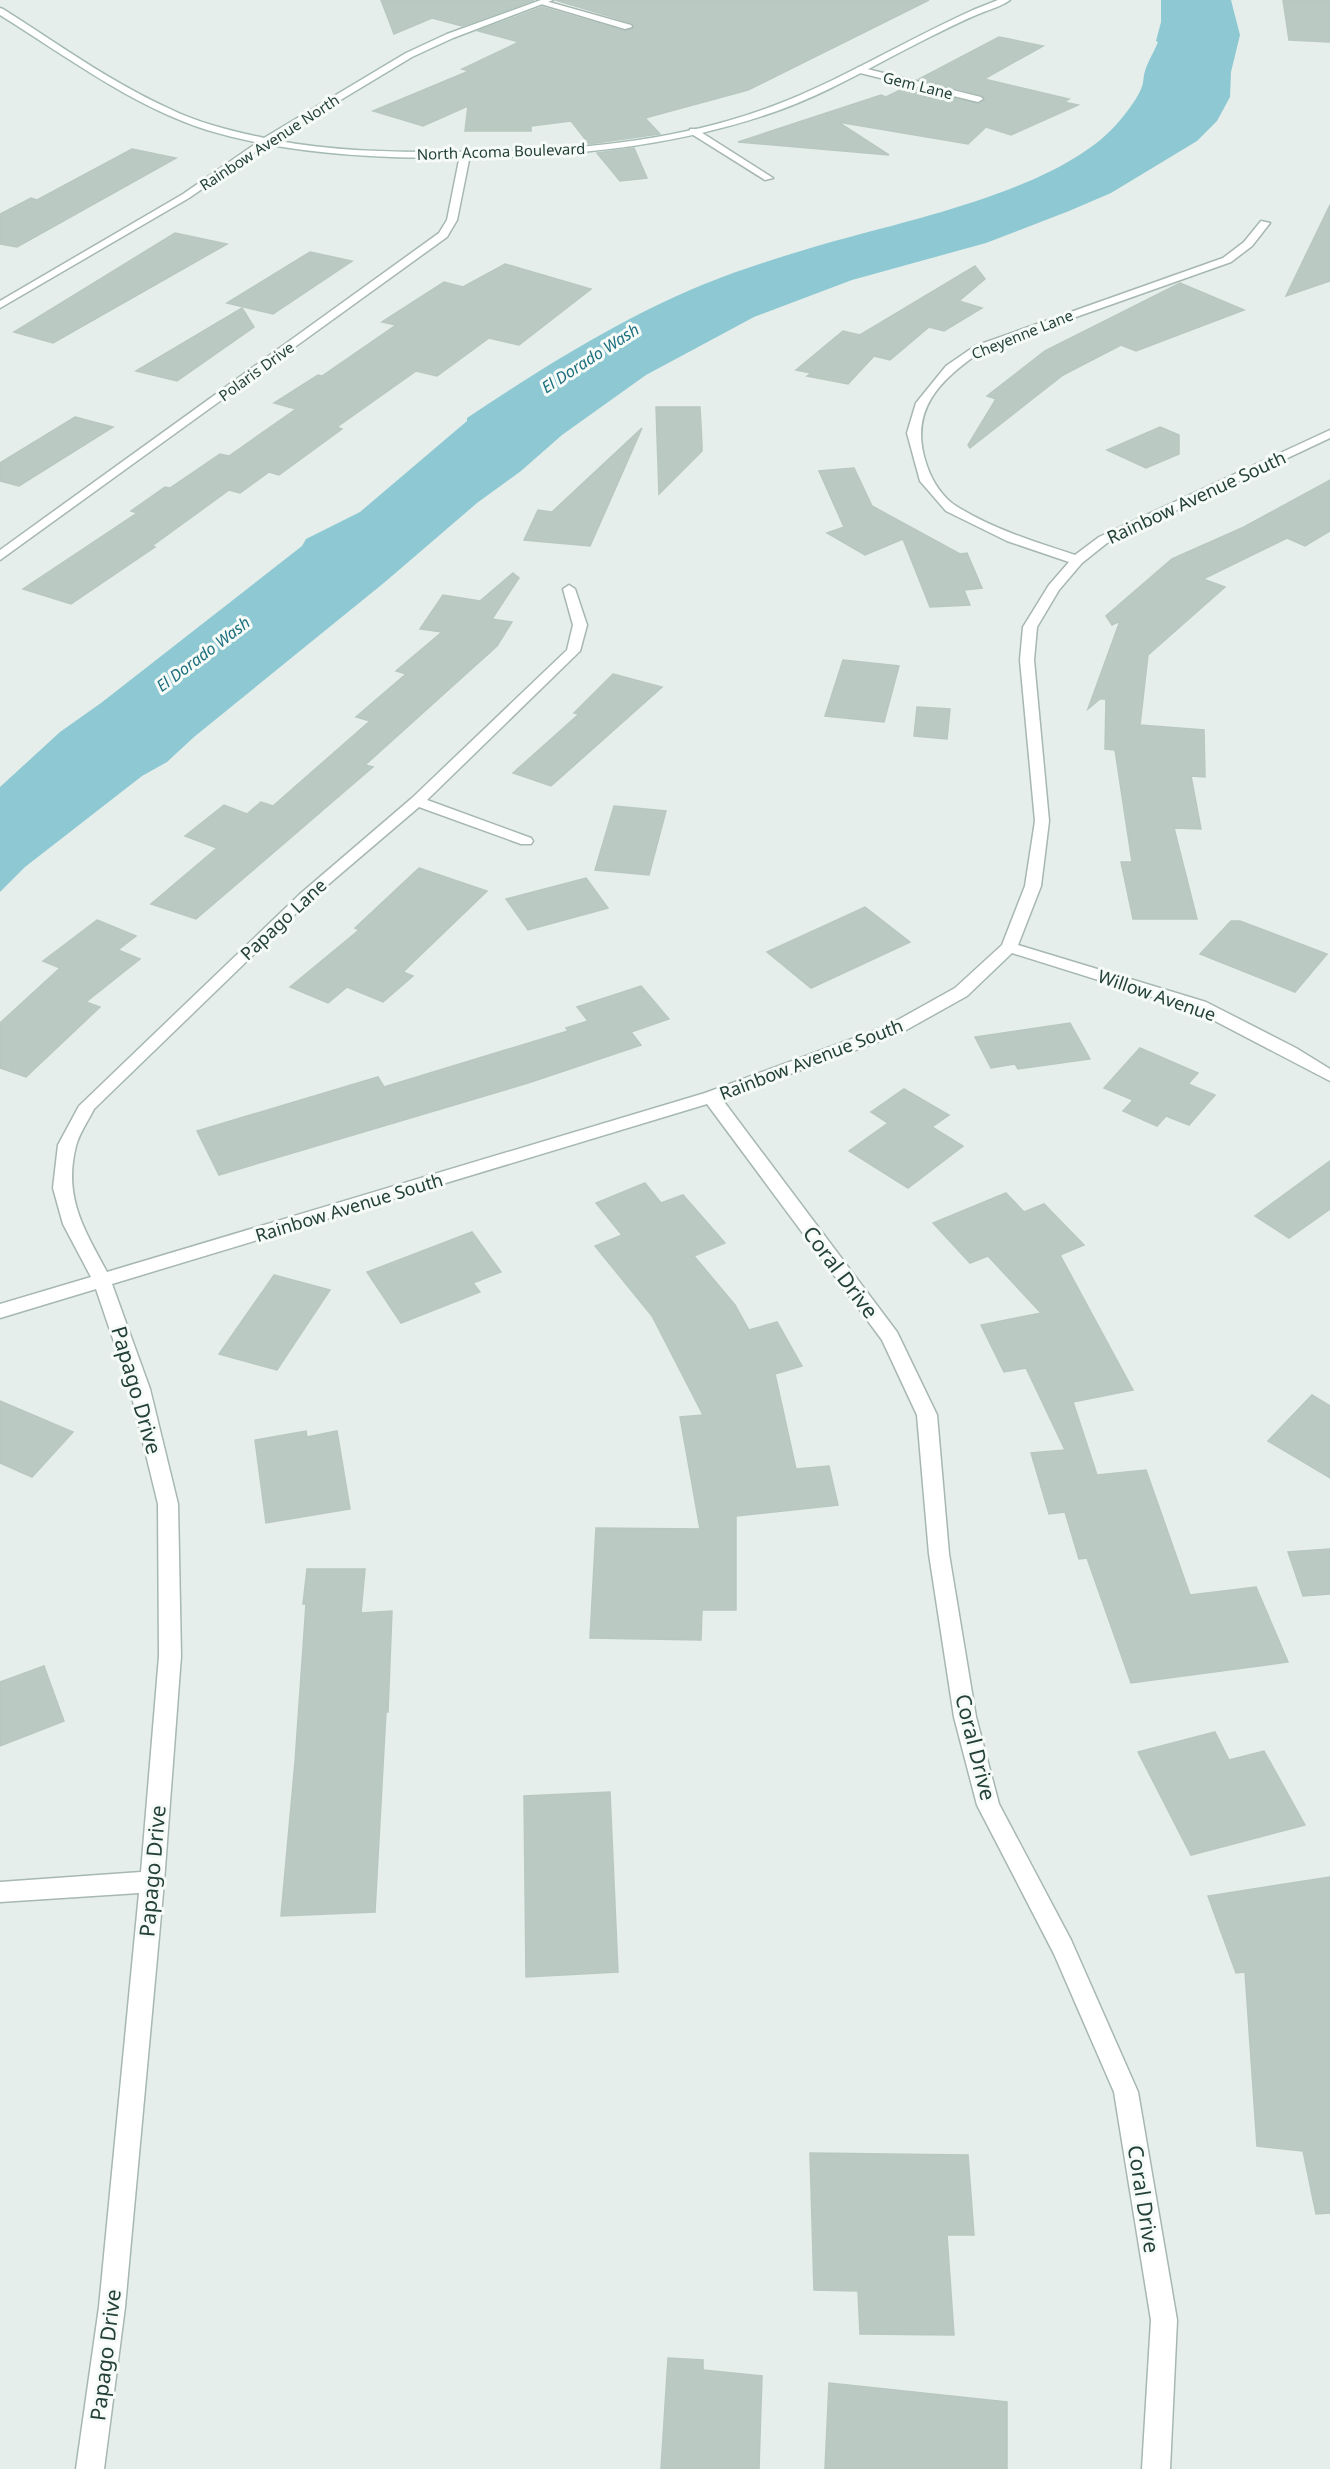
<svg xmlns="http://www.w3.org/2000/svg" width="1330" height="2469" font-family="'Noto Sans',sans-serif">
<rect width="100%" height="100%" fill="#e5eeea"/>
<!-- water -->
<path fill="#8ec9d3" d="M1161,0H1231L1240,35L1231,72L1230,97L1217,121L1197,141L1111,193L1069,211L986,243L852,280L754,317L646,375L562,435L521,471L477,503L385,582L194,737L167,762L142,776L25,867L0,892V787L60,732L101,703L302,546L306,539L360,512L467,421V418C551,362 637,308 733,273C771,260 811,247 850,237C927,216 1060,186 1115,126C1124,116 1136,101 1141,89C1144,83 1143,77 1145,71C1148,61 1154,52 1158,42L1156,41L1161,22Z"/>
<!-- building -->
<g fill="#bbc9c3" stroke="#b8c8c1" stroke-width="1.5">
<polygon points="381,0 534,0 462,26 432,18 394,34"/>
<polygon points="555,0 929,0 748,90 645,118 660,134 589,144 571,121 531,126 531,131 465,131 468,106 423,126 373,111 469,71 462,69 519,42 478,31 542,7 624,31 634,28 632,23"/>
<polygon points="1283,0 1330,0 1330,42 1289,40"/>
<polygon points="999,37 1043,46 984,79 1069,99 1064,102 1078,105 1011,135 986,127 968,144 838,122 889,155 738,142 881,95 886,97 906,87 979,104 985,99 982,95 919,79"/>
<polygon points="634,148 647,178 620,181 597,153"/>
<polygon points="132,149 176,158 17,247 0,244 0,214 31,198 37,200"/>
<polygon points="1330,205 1330,281 1286,296"/>
<polygon points="175,233 227,244 53,343 14,332"/>
<polygon points="310,252 352,261 273,314 227,303"/>
<polygon points="505,264 591,289 519,345 489,338 437,376 416,371 337,427 342,429 279,475 269,472 240,493 229,490 152,546 155,547 71,604 23,589 137,513 131,511 165,487 170,488 220,454 229,456 296,409 274,403 318,375 322,376 396,325 382,322 444,282 463,287"/>
<polygon points="975,266 985,279 959,301 982,308 944,331 929,327 890,360 874,356 848,384 807,376 811,373 796,370 843,331 860,335"/>
<polygon points="1180,283 1244,310 1136,351 1121,345 1063,375 970,448 968,445 996,399 987,396 1045,351"/>
<polygon points="242,308 254,327 177,381 136,371"/>
<polygon points="656,407 700,407 702,445 702,451 659,494"/>
<polygon points="75,417 113,427 19,486 0,481 0,463"/>
<polygon points="1160,427 1179,435 1179,454 1146,468 1107,450"/>
<polygon points="642,428 590,546 524,540 538,510 552,512"/>
<polygon points="854,468 872,506 960,554 967,553 982,588 964,590 970,605 930,607 903,539 865,555 827,533 844,527 819,471"/>
<polygon points="1330,480 1330,531 1305,546 1287,538 1203,579 1225,587 1148,655 1140,725 1204,730 1205,777 1191,776 1201,829 1174,828 1197,919 1133,919 1121,862 1132,862 1115,750 1105,749 1106,699 1100,699 1088,709 1120,621 1112,625 1106,616 1172,559 1244,527"/>
<polygon points="513,573 519,578 492,619 512,622 497,646 365,765 373,767 196,919 151,904 217,848 185,836 224,805 247,814 261,802 273,806 370,721 356,717 406,674 396,671 442,632 420,629 443,595 480,601"/>
<polygon points="843,660 899,666 884,722 825,716"/>
<polygon points="613,674 662,687 551,786 513,773 579,714 574,713"/>
<polygon points="917,707 950,709 947,739 914,736"/>
<polygon points="614,806 666,811 649,875 595,870"/>
<polygon points="419,868 487,891 403,972 413,976 383,1002 347,987 328,1003 290,987 359,930 355,928"/>
<polygon points="586,878 608,908 528,930 506,899"/>
<polygon points="865,907 910,942 811,988 767,952"/>
<polygon points="97,920 136,936 118,950 140,959 86,1002 100,1007 26,1077 0,1068 0,1023 60,968 43,961"/>
<polygon points="1231,921 1240,921 1327,954 1295,992 1200,954"/>
<polygon points="641,986 669,1019 631,1032 641,1045 528,1083 219,1175 197,1131 378,1077 384,1087 568,1031 566,1028 588,1021 577,1007"/>
<polygon points="1070,1023 1090,1059 1018,1069 1015,1064 991,1068 975,1037"/>
<polygon points="1140,1048 1198,1073 1188,1084 1215,1095 1189,1125 1166,1116 1157,1126 1123,1111 1133,1100 1104,1088"/>
<polygon points="904,1089 949,1115 932,1127 963,1146 908,1188 849,1151 888,1123 871,1112"/>
<polygon points="1330,1161 1330,1209 1289,1238 1255,1216"/>
<polygon points="645,1183 661,1203 683,1195 725,1243 694,1256 735,1305 749,1330 777,1322 802,1366 775,1374 796,1469 829,1466 838,1505 736,1516 736,1610 702,1610 701,1640 590,1638 596,1528 700,1529 680,1417 703,1415 652,1316 595,1246 622,1235 596,1203"/>
<polygon points="1006,1193 1024,1212 1044,1204 1084,1245 1060,1255 1133,1390 1073,1402 1097,1475 1146,1470 1190,1595 1256,1587 1288,1662 1131,1683 1087,1558 1079,1559 1065,1512 1049,1514 1031,1453 1065,1450 1026,1368 1004,1372 981,1325 1041,1313 988,1256 970,1263 933,1223"/>
<polygon points="472,1232 501,1272 473,1283 480,1292 401,1323 367,1272"/>
<polygon points="274,1275 330,1290 277,1370 219,1354"/>
<polygon points="1312,1395 1330,1406 1330,1478 1268,1441"/>
<polygon points="0,1401 73,1432 32,1477 0,1463"/>
<polygon points="306,1431 307,1437 337,1431 350,1509 266,1523 255,1440"/>
<polygon points="1330,1549 1330,1594 1303,1596 1288,1552"/>
<polygon points="307,1569 365,1569 361,1613 392,1611 388,1712 386,1712 375,1912 281,1916 295,1762 306,1604 303,1604"/>
<polygon points="44,1666 64,1721 0,1746 0,1682"/>
<polygon points="1215,1732 1229,1760 1264,1751 1305,1825 1191,1855 1138,1752"/>
<polygon points="610,1792 618,1972 526,1977 524,1796"/>
<polygon points="1330,1877 1330,2213 1316,2214 1303,2151 1257,2146 1245,1972 1236,1973 1208,1896"/>
<polygon points="810,2153 968,2155 974,2235 947,2235 954,2335 860,2334 858,2291 814,2290"/>
<polygon points="668,2358 703,2360 703,2370 762,2376 759,2469 661,2469"/>
<polygon points="829,2383 1007,2402 1007,2469 825,2469"/>
</g>
<g fill="none" stroke-linecap="round" stroke-linejoin="round">
<defs>
<g id="street">
<polygon points="542,0 631,25 632,27 625,29 541,4"/>
<polygon points="859,67 981,97 983,99 978,102 856,72 855,70"/>
<polygon points="690,129 696,129 773,178 765,180 690,133"/>
<polygon points="264,138 272,140 189,198 0,308 0,301 183,194"/>
<polygon points="465,152 470,155 457,220 447,237 0,560 0,550 439,233 447,220 460,155"/>
<path d="M1261,221L1270,223L1252,246L1231,262L983,350C940,380 907,410 927,466C932,481 943,498 956,506C993,529 1035,542 1075,555L1099,537L1330,430V438L1107,543L1082,563L1059,590L1037,627L1034,660L1049,821L1041,886L1018,945L1206,1002L1296,1048L1330,1069V1081L1194,1010L1012,953L967,996L899,1034L722,1099L897,1332L937,1415L949,1554L976,1717L999,1804L1071,1940L1138,2092L1177,2320L1170,2469H1142L1151,2320L1114,2092L1054,1954L977,1805L954,1717L929,1554L917,1415L882,1340L707,1104L112,1284L150,1389L178,1504L181,1656L164,1882L125,2307L104,2469H76L99,2307L139,1893L0,1902V1882L141,1872L159,1656L158,1504L130,1389L96,1289L0,1318V1304L91,1277L63,1224L53,1188L58,1145L79,1106L300,894L412,798L567,650L573,625L563,589L569,585L575,589L587,625L580,651L427,800L531,838L533,841L531,844H521L419,807L310,900L94,1109C88,1121 79,1134 76,1146C63,1197 84,1229 107,1272L705,1093L887,1026L955,988L1002,945L1025,886L1035,821L1020,660L1023,627L1049,585L1069,562L1007,541L946,511L920,481L907,433L916,403L946,366L975,346L1223,258L1244,242Z"/>
</g>
<path id="secondary" d="M541,0H553L453,38L412,57L274,140C330,151 389,152 446,152C555,152 670,145 773,106C842,80 906,40 973,10L998,0H1010C1002,6 991,9 981,13C961,21 942,31 922,41C874,65 828,93 777,111C672,148 558,158 447,158C366,158 284,153 207,130C132,106 66,56 0,15V8L3,9C57,43 110,82 168,108C198,123 231,131 264,138L406,53L447,34Z"/>
</defs>
<!-- street casing -->
<use href="#street" stroke="#a7b7b1" stroke-width="3"/>
<!-- secondary casing -->
<use href="#secondary" stroke="#a4bab2" stroke-width="3"/>
<!-- street -->
<use href="#street" fill="#fff" fill-rule="evenodd"/>
<!-- secondary -->
<use href="#secondary" fill="#fff" fill-rule="evenodd"/>
</g>
<g text-anchor="middle" dominant-baseline="central" stroke-width="6" stroke-linejoin="round" paint-order="stroke">
<!-- far-street labels -->
<g font-size="15" fill="#244139" stroke="#f6fbf8">
<text transform="translate(918 85) rotate(14)">Gem Lane</text>
<text transform="translate(269 142) rotate(-33)">Rainbow Avenue North</text>
<text transform="translate(501 151) rotate(-2)">North Acoma Boulevard</text>
<text transform="translate(1022 334) rotate(-22)">Cheyenne Lane</text>
<text transform="translate(256 371) rotate(-36)">Polaris Drive</text>
</g>
<!-- far-water labels -->
<g font-size="16" font-style="italic" fill="#1d6f7e" stroke="#f6fbf8">
<text transform="translate(590 358) rotate(-33)">El Dorado Wash</text>
<text transform="translate(203 654) rotate(-37)">El Dorado Wash</text>
</g>
<!-- street labels -->
<g font-size="18" fill="#244139" stroke="#f6fbf8">
<text transform="translate(1196 497) rotate(-25)">Rainbow Avenue South</text>
<text transform="translate(283 919) rotate(-43)">Papago Lane</text>
<text transform="translate(1157 995) rotate(19)">Willow Avenue</text>
<text transform="translate(811 1059) rotate(-21)">Rainbow Avenue South</text>
<text transform="translate(349 1207) rotate(-17)">Rainbow Avenue South</text>
</g>
<!-- near-street labels -->
<g font-size="21" fill="#244139" stroke="#f6fbf8">
<text transform="translate(841 1272) rotate(53)">Coral Drive</text>
<text transform="translate(137 1390) rotate(74)">Papago Drive</text>
<text transform="translate(976 1747) rotate(76)">Coral Drive</text>
<text transform="translate(152 1871) rotate(-85)">Papago Drive</text>
<text transform="translate(1144 2199) rotate(81)">Coral Drive</text>
<text transform="translate(105 2355) rotate(-83)">Papago Drive</text>
</g>
</g>
</svg>
